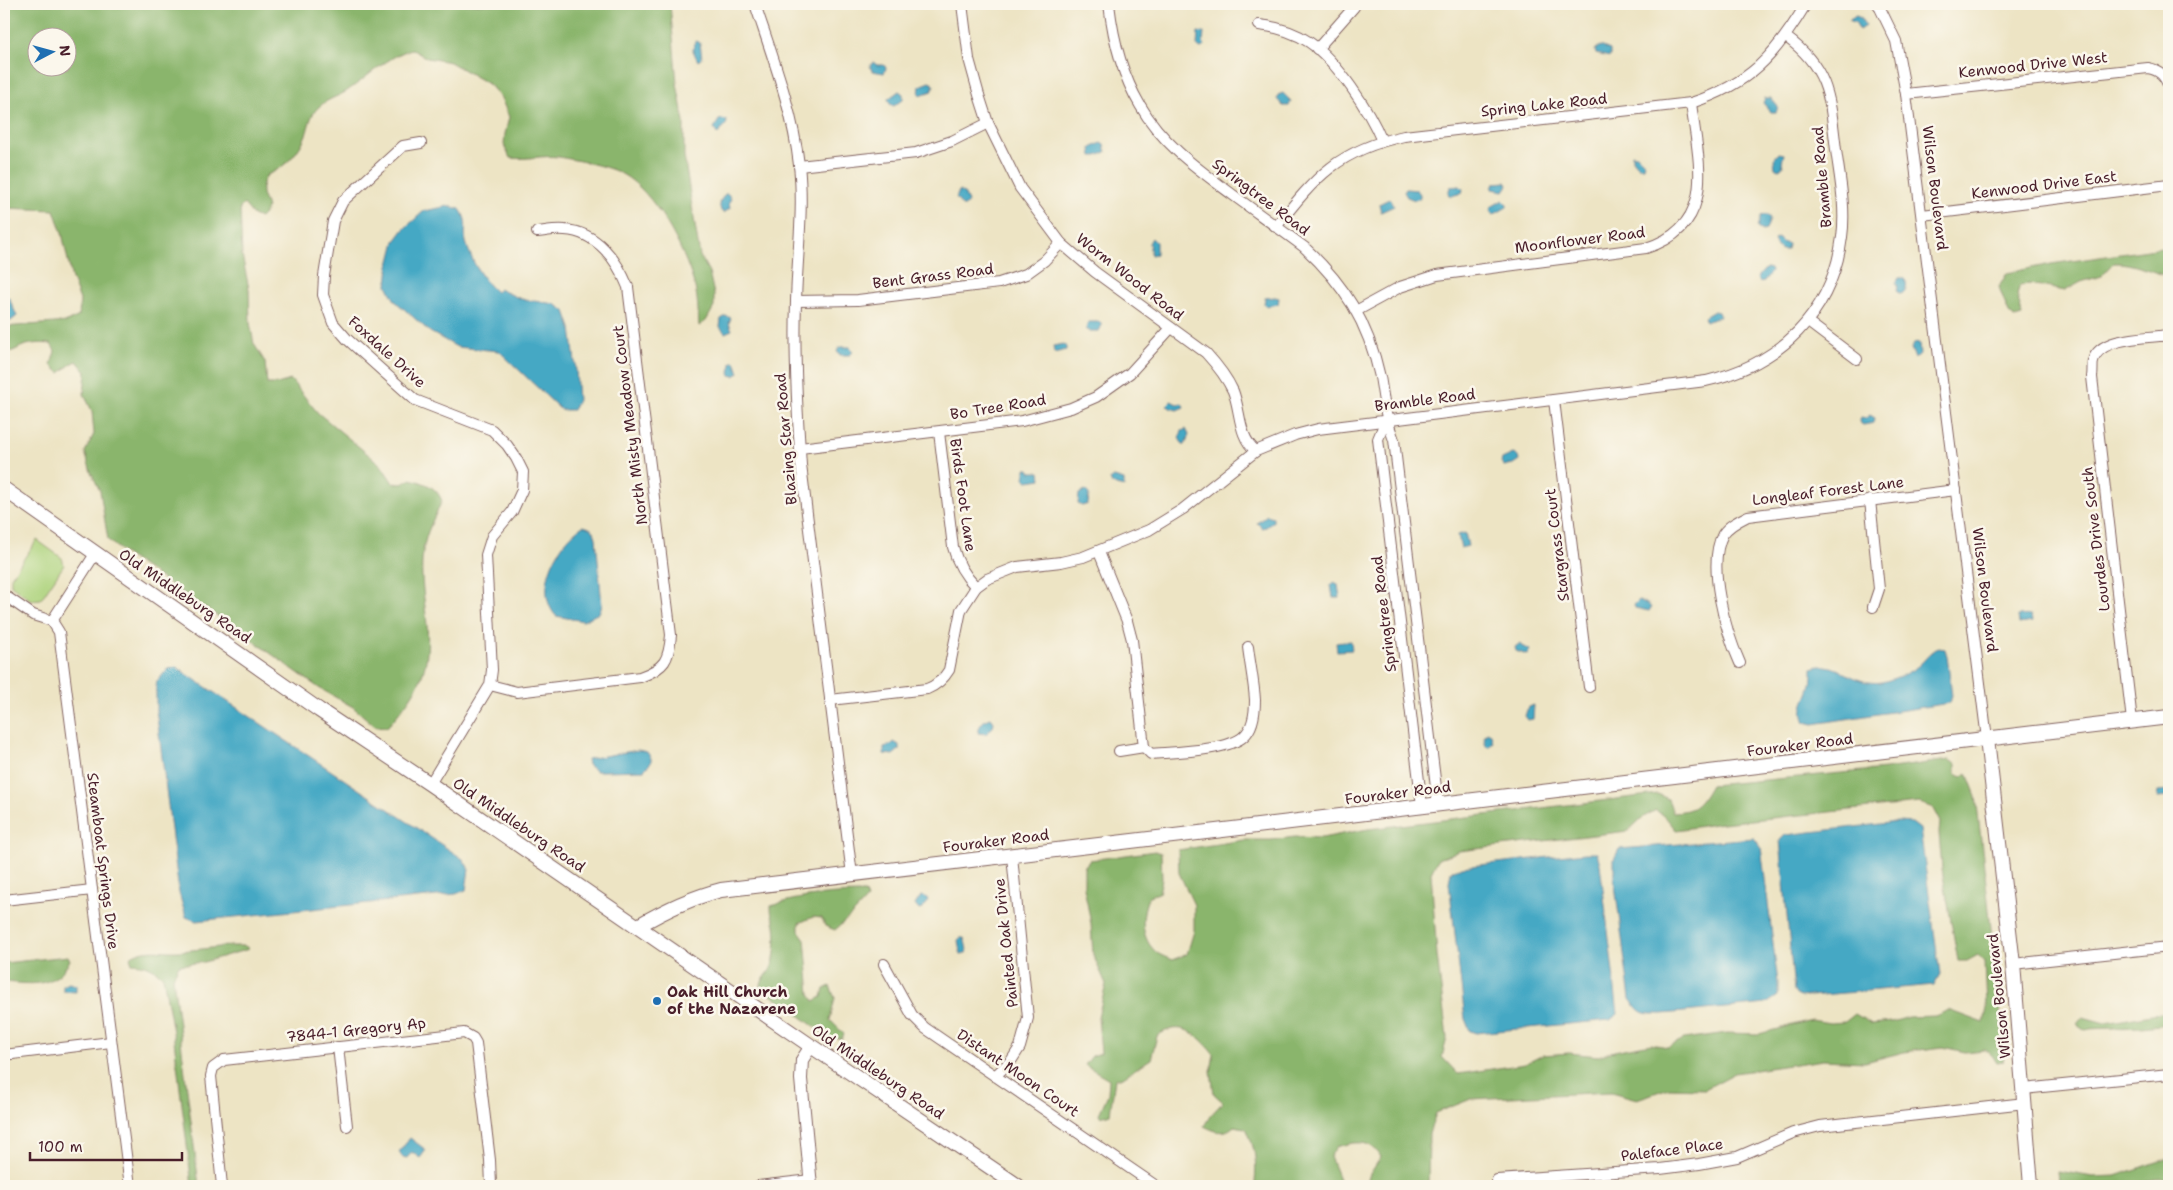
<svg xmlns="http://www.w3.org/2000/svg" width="2173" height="1190" font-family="'Shantell Sans',sans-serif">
<rect width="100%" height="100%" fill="#fbf7ec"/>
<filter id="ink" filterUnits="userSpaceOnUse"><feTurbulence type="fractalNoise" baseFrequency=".02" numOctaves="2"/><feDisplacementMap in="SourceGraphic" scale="10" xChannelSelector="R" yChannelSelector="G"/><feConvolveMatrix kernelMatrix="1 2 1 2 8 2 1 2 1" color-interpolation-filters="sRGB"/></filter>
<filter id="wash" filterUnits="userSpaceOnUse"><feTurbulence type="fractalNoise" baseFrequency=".0096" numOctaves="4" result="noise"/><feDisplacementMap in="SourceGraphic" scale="20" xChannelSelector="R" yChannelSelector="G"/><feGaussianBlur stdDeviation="1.12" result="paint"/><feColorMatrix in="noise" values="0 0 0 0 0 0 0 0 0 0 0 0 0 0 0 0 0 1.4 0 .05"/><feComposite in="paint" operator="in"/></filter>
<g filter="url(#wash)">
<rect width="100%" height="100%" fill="#ede4c4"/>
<!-- green -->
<polygon fill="#add37d" stroke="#7c7954" points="37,540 62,558 64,565 41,599 31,600 11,585 11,577"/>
<!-- forest -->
<g fill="#8ab56c" stroke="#6a6a4c" fill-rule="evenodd">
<path d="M4,4H670L677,83L684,122V156L700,256L709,272L714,294V307L706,321L699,326C698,313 698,297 694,284C684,249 655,192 622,174C609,166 575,160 559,157C542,155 527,160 510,158L504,145L505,134L509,117L501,98L490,85L450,62L427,58L411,49C386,58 369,76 347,91C336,98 325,99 315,111C311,116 309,125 307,132C300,152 286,167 267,175C265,179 262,183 262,187C260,203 275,204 260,218L253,215L244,204L240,208L242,255L249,289L250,323L254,344L265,362L267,384H277L291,380L318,413L381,465L393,483L402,484L411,479C425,483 437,487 442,501C434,518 426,532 423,551C417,591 436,633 423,673C418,690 399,714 387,727L375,726L353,707L319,688L231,625L125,554L108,540L100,491L91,472L85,452L94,434L92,411L84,394L86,372L77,361L71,364L60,373L51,365L55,351L51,344C42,343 32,343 23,346C16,349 12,353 4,352V327L67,322L79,316L80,300L72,279L62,233L54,210L4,208ZM38,38H68V68H38Z"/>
<path d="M2169,247V276C2150,272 2133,262 2113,263L2101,276L2081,282L2065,291L2031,284L2020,285L2017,294L2022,316L2015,318L2009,313L1999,287L2007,273L2051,264Z"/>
<path d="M1949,760L1956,764V774L1962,777L1967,773L1976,796L2003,1033L2005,1051L2003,1062L1997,1063L1992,1055L1984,1050L1965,1052L1943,1047L1904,1052L1865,1062L1823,1060L1735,1073L1705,1089L1669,1088L1637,1099L1611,1092L1471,1099L1436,1113L1429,1134L1428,1186H1365L1370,1174L1381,1157C1370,1138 1354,1142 1336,1147L1330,1157L1339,1179V1186H1258L1255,1183C1257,1162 1255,1147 1246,1128L1234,1126C1224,1135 1216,1132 1204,1126L1210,1116L1223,1102L1214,1094L1211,1071L1214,1054C1198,1034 1181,1019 1157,1036L1151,1059L1123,1077L1115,1079L1110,1114L1101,1117L1099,1114L1108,1094L1109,1079L1085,1065L1092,1056L1101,1053L1098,1017L1106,984L1093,955L1091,924L1084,887V867L1090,860L1155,851L1161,853L1162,879L1159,893L1149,896C1141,913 1140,936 1154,950C1158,955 1166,957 1172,960L1187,954L1194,931V905L1179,873L1178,850L1244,840H1271L1295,837L1322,838L1368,829L1658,794L1668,799L1673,812C1696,811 1700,804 1711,785L1885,769ZM1919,803L1932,807L1940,822L1939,833L1942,870L1958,961H1967L1978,955L1985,962L1987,1008L1984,1023L1949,1010L1935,1016L1909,1017L1892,1022L1872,1024L1855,1014L1845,1022L1830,1023L1811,1020L1759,1034L1727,1033L1684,1039L1668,1047L1651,1044L1614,1051L1598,1056L1569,1053L1543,1055L1525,1064L1458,1074L1442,1057L1447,1038L1437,955L1431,873L1438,859L1459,851L1628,831L1642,818L1656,810L1668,820L1676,830L1722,823Z"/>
<path d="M865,893L867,899L854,913L835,930L825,926L822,918L813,917L799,923V931L805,939L810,994L814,1001L822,997L824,989L830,986L835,998L830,1020L844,1034L842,1039L830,1038L760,987C763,977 769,974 772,966C776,958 777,929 774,921C772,915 771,914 771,906C797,896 838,893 865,893Z"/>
<path d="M227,946H245L249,949L204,962L179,965L173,977L199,1186H192L173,1032L163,977C154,967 145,964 132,963L130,957C146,946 161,952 179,951C195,950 211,948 227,946Z"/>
<path d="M68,956L70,960C55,989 32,984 4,982V963Z"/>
<polygon points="2169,1012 2169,1024 2141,1027 2084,1029 2077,1024 2083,1017 2105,1023"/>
<path d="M2169,1158V1180C2150,1176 2149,1184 2132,1186C2110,1189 2081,1185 2059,1182L2058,1171L2093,1177L2116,1176Z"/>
</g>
<!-- water -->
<g fill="#44a8c4" stroke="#476478">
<polygon points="1856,16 1861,18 1865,26 1859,30 1856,23 1849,20"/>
<polygon points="1198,32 1204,33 1203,42 1205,46 1201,48 1197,46"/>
<polygon points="697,41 700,43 702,58 698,61 693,51 694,43"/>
<polygon points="1600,46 1610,50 1610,57 1596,54 1595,50"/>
<polygon points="873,62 877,65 884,65 886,68 884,73 872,71 870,66"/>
<polygon points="930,82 934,85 932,91 920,95 919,94 920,86"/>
<polygon points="899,91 903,94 903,99 894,106 890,104 888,99"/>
<polygon points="1283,93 1291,101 1289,106 1283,106 1277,99 1278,95"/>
<polygon points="1765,98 1771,98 1778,107 1776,112 1771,112 1763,103"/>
<polygon points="722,119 726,120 727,123 720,132 717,134 714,128 719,120"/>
<polygon points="1101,143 1104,145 1106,152 1097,156 1092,156 1091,148"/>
<polygon points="1779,153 1784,154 1782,162 1783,166 1778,170 1775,168 1774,159"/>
<polygon points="1632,154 1637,155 1644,162 1643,167 1638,167 1632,160"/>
<polygon points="1506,182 1508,185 1504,191 1492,189 1494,183"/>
<polygon points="1460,186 1463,189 1462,193 1451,196 1448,194 1450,187"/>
<polygon points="1406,189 1417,190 1420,194 1420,198 1415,200 1407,197 1404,192"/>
<polygon points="959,191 964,193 968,202 965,206 962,206 956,198"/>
<polygon points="725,194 728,194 731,199 729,202 730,208 724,213 721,211 719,203"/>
<polygon points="1389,199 1391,200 1394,206 1381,212 1379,204"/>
<polygon points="1503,200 1507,204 1507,207 1493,215 1490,211 1491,207"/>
<path d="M449,206L460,209C470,224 463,228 466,242C471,260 482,280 496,292L499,289L521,299L555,304L565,311L571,328L576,371L578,400L573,410H561L499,351L457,347L430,332L395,301L387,285L389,265L395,241L404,229L424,211Z"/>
<polygon points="1764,215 1768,215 1770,219 1766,230 1762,231 1757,228 1761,216"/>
<polygon points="1152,238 1156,242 1156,254 1151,255 1149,243"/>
<polygon points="1778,238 1782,242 1788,244 1787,250 1782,250 1776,246 1774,240"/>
<polygon points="1766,268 1770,269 1771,272 1764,281 1760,282 1757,278"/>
<path d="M1899,278H1904C1908,283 1907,291 1901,294L1896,291L1898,287L1896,283Z"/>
<polygon points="4,293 9,298 17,316 11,321 4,322"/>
<polygon points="1275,297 1279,298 1278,304 1266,306 1264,304 1265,298"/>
<polygon points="1714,311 1718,312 1720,316 1706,322 1704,317"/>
<polygon points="726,316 731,318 729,323 732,330 725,333 720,327 721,319"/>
<polygon points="1088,322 1099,322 1102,325 1099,331 1089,331 1086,329"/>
<polygon points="1915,343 1919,344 1920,354 1915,359 1911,348"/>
<polygon points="1063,344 1066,345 1066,350 1054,353 1053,346"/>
<polygon points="840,347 850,347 853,352 850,355 840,355 837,351"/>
<polygon points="735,361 739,373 734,376 730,375 731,363"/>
<polygon points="1171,401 1177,404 1182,403 1184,407 1177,410 1170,408 1167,405"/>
<polygon points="1870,415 1875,418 1874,423 1863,425 1859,422 1861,417 1866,418"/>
<polygon points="1186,429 1189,435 1185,445 1183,445 1179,438 1182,431"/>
<polygon points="1513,454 1518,456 1519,460 1513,464 1504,466 1501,462 1502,459"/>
<polygon points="1026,469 1029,469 1031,472 1040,472 1041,479 1028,481 1024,478"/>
<polygon points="1114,477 1124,480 1124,487 1112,484 1110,479"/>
<polygon points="1085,490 1089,494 1088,504 1082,506 1078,504 1079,494"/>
<polygon points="1267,515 1273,517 1273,522 1266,527 1262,528 1257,523"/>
<path d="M583,526C592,528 594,530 596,538L602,605L599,613L583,621L556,616C533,590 557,542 583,526Z"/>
<polygon points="1465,533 1468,546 1461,548 1458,535"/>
<polygon points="1335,582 1338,585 1340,598 1333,598 1331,585"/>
<polygon points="1639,600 1649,605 1651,608 1649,611 1635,608 1634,605"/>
<polygon points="2031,615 2032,622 2019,624 2018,616"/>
<polygon points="1351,641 1352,650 1337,651 1336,643"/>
<polygon points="1519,644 1530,650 1527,655 1516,651 1515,647"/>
<path d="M1938,648L1945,649L1947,656L1952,696L1950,703L1813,724L1805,722C1798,707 1808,699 1811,684C1812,679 1812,673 1812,668C1838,658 1852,687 1882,682C1891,680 1910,673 1918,666C1925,660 1929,653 1938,648Z"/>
<polygon points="176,667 463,859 469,869 466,890 456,894 196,921 186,917 179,893 156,709 156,682 168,669"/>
<polygon points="1534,705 1533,719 1528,720 1525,716 1528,707"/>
<path d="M991,718L994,722L993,727L986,734L978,733C979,726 983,719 991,718Z"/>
<polygon points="1487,732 1491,734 1493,742 1489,747 1486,746 1484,738"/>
<polygon points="894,742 899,745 899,750 893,755 884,754 884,747 891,745"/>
<polygon points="638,750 647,752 651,758 651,763 644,770 604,771 596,771 588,765 587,759"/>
<polygon points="2169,790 2169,797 2157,798 2158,791"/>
<polygon points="1898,822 1912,823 1920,829 1940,974 1934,985 1799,997 1794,991 1780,840 1785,835"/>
<path d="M1754,838L1761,847L1778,983V996L1766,1004L1663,1014C1643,1014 1641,1015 1630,999L1614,878V859L1619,849Z"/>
<polygon points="1585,853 1597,853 1600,864 1618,1014 1610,1020 1476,1033 1470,1031 1465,1019 1449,883 1451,871 1462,867"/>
<polygon points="921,896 926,897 928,900 922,909 919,910 915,905"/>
<path d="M960,938H964C965,940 967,949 967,952L963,955L960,953L958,940Z"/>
<polygon points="69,983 76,985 76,992 63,991 63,986"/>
<polygon points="410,1138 426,1150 420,1158 412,1152 407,1158 402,1157 399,1152"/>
</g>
</g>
<g filter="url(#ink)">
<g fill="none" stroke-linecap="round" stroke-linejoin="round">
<defs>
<g id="minor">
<path d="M755,4C772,56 793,110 799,165C804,210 797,256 796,302C794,356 797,410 801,465L852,875"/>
<path d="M962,4L969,59L979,95L988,123L1020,188L1061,243L1095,272L1206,353C1217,365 1226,376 1233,391C1241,411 1238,437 1256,451"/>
<path d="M1109,4C1113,38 1122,75 1140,105C1162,144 1198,169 1233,195C1256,212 1280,229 1304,247C1344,284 1368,322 1380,377C1384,399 1385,418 1394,440L1438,804"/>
<polyline points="1878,4 1896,41 1906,94 1987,739"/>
<path d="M1259,25C1277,27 1294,32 1309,42C1337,61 1369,110 1382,141"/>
<polyline points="1317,49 1354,7"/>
<path d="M1906,94L2148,68C2160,70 2165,76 2169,87"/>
<polyline points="421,143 403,146 343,201 333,221 324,276 323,295 333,323 347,339 415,400 492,430 507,445 516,458 523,472 522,490 512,512 492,536 486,555 492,670 490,685 430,784"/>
<polyline points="799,166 916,153 952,141 988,123"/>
<polyline points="1922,215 2169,185"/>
<path d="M1276,227C1316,176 1339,150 1404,136L1691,103C1750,84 1775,56 1806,4"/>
<polyline points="796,301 858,300 999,283 1026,274 1044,261 1061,243"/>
<path d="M1356,311L1400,287L1437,275L1646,248C1719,225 1698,160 1691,103"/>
<polyline points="1808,322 1857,359"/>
<polyline points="1554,400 1589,687"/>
<polyline points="1386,420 1378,439 1422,806"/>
<path d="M939,432L953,547C957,563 964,575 976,587"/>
<polyline points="800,448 1022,421 1071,408 1096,397 1130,373 1171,328"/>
<polyline points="1870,500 1879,589 1873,607"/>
<polyline points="1099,552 1127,621 1132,640 1144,747"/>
<polyline points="4,595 33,615 52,621"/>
<polyline points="52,621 59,632 130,1186"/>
<polyline points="52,621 95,554"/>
<path d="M1740,663C1726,632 1706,565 1723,534C1729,525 1740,520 1748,516L1956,490"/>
<path d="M490,685L517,692L640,677C665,668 669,660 671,635L628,287C617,260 597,232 565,230C556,229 546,231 537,232"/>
<path d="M830,700L927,689C937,685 943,680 949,670L961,610L976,587L987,579L1017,567L1061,562L1083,557L1149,530L1183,509L1256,451L1295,435L1318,429L1706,381C1780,364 1832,314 1842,237C1846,208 1840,179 1836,150C1830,100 1830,69 1786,37"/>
<path d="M2132,721L2092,377C2093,372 2092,365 2093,361C2099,336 2149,338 2169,335"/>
<path d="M1144,747L1151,754C1172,752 1229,751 1244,736C1253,728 1255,712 1255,700C1254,683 1250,664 1248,647"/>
<polyline points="1119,751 1144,747"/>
<polyline points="4,900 92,890"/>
<polyline points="884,964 912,1015 925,1028 1156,1186"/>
<polyline points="2013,964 2169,947"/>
<polyline points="338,1047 347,1126"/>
<polyline points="4,1055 111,1042"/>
<polyline points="995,1076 1011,1061 1020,1047 1028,1018 1012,856"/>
<polyline points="2024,1089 2169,1074"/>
<polyline points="1497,1180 1660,1169 1699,1164 1737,1157 1793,1133 1820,1126 2025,1103"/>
<polyline points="222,1186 211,1076 213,1068 224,1060 464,1033 473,1038 476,1043 490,1160 491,1186"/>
<polyline points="758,1186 811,1180"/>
</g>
<polyline id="tertiary" points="811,1046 802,1060 801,1079 811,1186"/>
<g id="secondary">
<polyline points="4,489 319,710 430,784 811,1046 1018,1186"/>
<polyline points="1987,739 2013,964 2031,1186"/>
<path d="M638,926C665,910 690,898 721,890L2169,717"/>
</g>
</defs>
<!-- minor casing -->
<use href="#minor" stroke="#836461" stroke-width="12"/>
<!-- tertiary casing -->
<use href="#tertiary" stroke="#836461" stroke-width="14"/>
<!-- secondary casing -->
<use href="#secondary" stroke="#836461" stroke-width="16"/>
<!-- minor -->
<use href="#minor" stroke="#fff" stroke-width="10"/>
<!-- tertiary -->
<use href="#tertiary" stroke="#fff" stroke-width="12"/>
<!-- secondary -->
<use href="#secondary" stroke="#fff" stroke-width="14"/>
</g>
</g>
<!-- markers -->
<circle fill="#1f6fb2" stroke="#fbf7ec" stroke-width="2" cx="657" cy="1001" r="5"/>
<g text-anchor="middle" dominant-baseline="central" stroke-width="5" stroke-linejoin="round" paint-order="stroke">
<!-- street labels -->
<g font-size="15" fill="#4a1f2b" stroke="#fbf7ec">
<text transform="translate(2033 65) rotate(-6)">Kenwood Drive West</text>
<text transform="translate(1544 105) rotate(-6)">Spring Lake Road</text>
<text transform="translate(1822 177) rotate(-95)">Bramble Road</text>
<text transform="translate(2044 185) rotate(-7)">Kenwood Drive East</text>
<text transform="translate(1935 188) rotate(83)">Wilson Boulevard</text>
<text transform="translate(1261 197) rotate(37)">Springtree Road</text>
<text transform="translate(1580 240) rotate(-7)">Moonflower Road</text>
<text transform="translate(933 276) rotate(-7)">Bent Grass Road</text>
<text transform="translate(1130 277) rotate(38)">Worm Wood Road</text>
<text transform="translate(387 352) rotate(42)">Foxdale Drive</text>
<text transform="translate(1425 400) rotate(-7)">Bramble Road</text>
<text transform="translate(998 407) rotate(-9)">Bo Tree Road</text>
<text transform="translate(630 425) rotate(-97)">North Misty Meadow Court</text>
<text transform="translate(786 439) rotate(-95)">Blazing Star Road</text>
<text transform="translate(1828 491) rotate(-7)">Longleaf Forest Lane</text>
<text transform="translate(963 495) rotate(82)">Birds Foot Lane</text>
<text transform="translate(2096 539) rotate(-97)">Lourdes Drive South</text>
<text transform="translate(1557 545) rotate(-97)">Stargrass Court</text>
<text transform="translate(1985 590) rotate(83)">Wilson Boulevard</text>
<text transform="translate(185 596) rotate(34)">Old Middleburg Road</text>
<text transform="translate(1384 614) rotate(-97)">Springtree Road</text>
<text transform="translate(1800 745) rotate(-7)">Fouraker Road</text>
<text transform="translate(1398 793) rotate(-7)">Fouraker Road</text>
<text transform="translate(519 825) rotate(34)">Old Middleburg Road</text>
<text transform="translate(996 841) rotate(-7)">Fouraker Road</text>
<text transform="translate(103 861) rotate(83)">Steamboat Springs Drive</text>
<text transform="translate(1006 943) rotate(-96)">Painted Oak Drive</text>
<text transform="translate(1999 996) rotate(-96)">Wilson Boulevard</text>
<text transform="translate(356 1030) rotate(-6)">7844-1 Gregory Ap</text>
<text transform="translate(878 1072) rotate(34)">Old Middleburg Road</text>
<text transform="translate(1018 1073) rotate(34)">Distant Moon Court</text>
<text transform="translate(1672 1150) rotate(-7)">Paleface Place</text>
</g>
<!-- poi labels -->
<g font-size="15" font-weight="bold" fill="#4a1f2b" stroke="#fbf7ec" text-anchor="start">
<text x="667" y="992">Oak Hill Church<tspan x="667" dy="17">of the Nazarene</tspan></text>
</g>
</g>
<!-- margin -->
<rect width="2173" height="1190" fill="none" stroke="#fbf7ec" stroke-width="20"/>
<!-- north arrow -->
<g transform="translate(52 52) rotate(84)"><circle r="24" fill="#fbf7ec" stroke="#b4a19f"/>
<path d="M0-4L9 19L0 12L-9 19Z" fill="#1f6fb2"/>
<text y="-8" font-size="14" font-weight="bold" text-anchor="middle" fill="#4a1f2b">N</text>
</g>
<!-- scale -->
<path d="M30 1152v8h152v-8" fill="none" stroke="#4a1f2b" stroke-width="2.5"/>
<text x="38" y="1152" font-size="15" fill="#4a1f2b" stroke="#fbf7ec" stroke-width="4" paint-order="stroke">100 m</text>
</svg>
